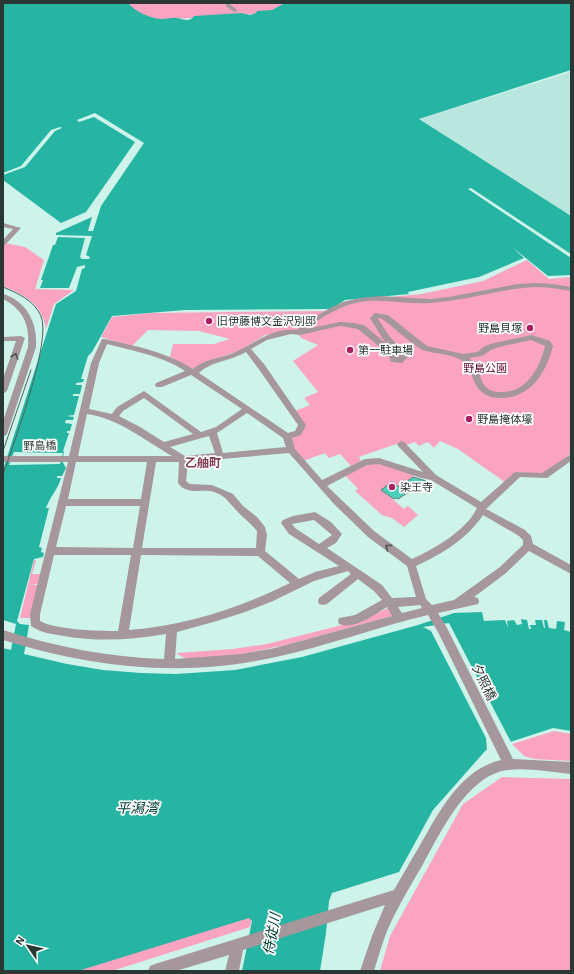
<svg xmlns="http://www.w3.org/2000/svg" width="574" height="974" font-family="Karla,'Noto Sans JP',sans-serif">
<rect width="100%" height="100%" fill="#cef3eb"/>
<!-- built -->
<polygon fill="#b9e6dd" points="571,72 571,220 420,119"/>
<!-- green -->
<g fill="#faa4c2">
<polygon points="125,3 287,3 269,13 160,20 134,12"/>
<path d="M5,243L25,247L44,260L35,289L74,290L54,304L46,329C45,324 44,319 41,314C35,300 17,292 3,286V246Z"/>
<polygon points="527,260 549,279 571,277 571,453 544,475 518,472 506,483 458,449 440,441 434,448 428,442 419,446 415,442 404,446 399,443 359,457 361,461 351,466 340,454 329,458 325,453 303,461 294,449 291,437 304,424 295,411 310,405 304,398 318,392 293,361 318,345 301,338 296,331 265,335 239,351 208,361 193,369 170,357 173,344 214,344 230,339 199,331 148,330 132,346 101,337 112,317 149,313 330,311 348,301 421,294 483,281"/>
<polygon points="377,463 415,475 405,483 400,488 392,482 382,490 404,509 408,506 418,515 404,527 392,518 382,515 355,491 358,489 345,475 362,464"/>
<polygon points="34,560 36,560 32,574 41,574 38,584 29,585 38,585 32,618 20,618"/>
<polygon points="388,608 392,616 286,645 237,655 187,659 177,654 177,653 233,649 267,644 366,619"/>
<polygon points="554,731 571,734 571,761 534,759 524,756 512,744"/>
<polygon points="502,777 571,779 571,971 380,971 390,936 463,804"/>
<polygon points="248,915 252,918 250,927 112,971 66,971"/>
</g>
<!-- water -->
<path fill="#26b5a2" d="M3,3H128C136,12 149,18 161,19C167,19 172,17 177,18C183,19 189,23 194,16L241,13L250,15L256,13L257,11L272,10L285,3H571V70L419,119L571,216V254L471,188L468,189L571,258V275L548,276L512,247L524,258L479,277L408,292L409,294L345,300L331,309L185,310L112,316L92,352L88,356L81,379H84L83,382L76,383V385H82L80,394H73V396H79L74,415L67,416L74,417L73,420H66L65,423L72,424L70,431H67V433H69L63,451L64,452L62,461L66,468L62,476H57V478H61C58,489 50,497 46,508H49L39,547L42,548L41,552L44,553L43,557L34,559L17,621L20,624L29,625L24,654L67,664L103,670L141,673L176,674L235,670L302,657L418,625L454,613L482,612L484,621L505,620L508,628L507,621L514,620L517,625L522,624L521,619L527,620L529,629H531L530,625H536L535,620H542L544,628H545L544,620H547L549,628L556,629L557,621L565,622L564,630L571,632V731L553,728L486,750L433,810L399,872L332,893L329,901L326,933L320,971H242L252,921L249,918L78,971H3V470L56,304L76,291L82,269L85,268V265L77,267L69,288H40L43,280H41L53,245H55L58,237L85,238L80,257L82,259H89L90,257L86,255L92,236L56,235V233L92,217L88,231H93L101,206L144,143L95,113L77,120L79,122L94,117L135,142L86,212L61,223L3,180V175L25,167L55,131L62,128L60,127L51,130L21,166L3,173Z"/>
<!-- pier -->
<g fill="#cef3eb">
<polygon points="14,452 63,453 60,464 9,465"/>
<polygon points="3,620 16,624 11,650 3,648"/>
<polygon points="449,623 512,744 487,751 486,738 431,631 423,627"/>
</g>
<!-- building -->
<polygon fill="#4cd0bc" stroke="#5c7d76" points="413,477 426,481 398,499 396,498 394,499 381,490 392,482 399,487"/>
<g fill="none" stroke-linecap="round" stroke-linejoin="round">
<!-- minor -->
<g fill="#a5979c" fill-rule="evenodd">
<polygon points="226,4 230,4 238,11 234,12 226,6"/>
<polygon points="3,223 21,228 5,245 3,246 3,240 13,229 3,227"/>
<path d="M536,283L553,284L571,287V291C559,289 547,287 535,287C499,289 465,301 430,303C407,305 383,298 360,302C342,305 321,317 306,329L340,322L354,323L364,325L395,351L398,358L399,355L384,341L370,318L375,313L388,315L427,346L463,354L477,352L485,346L494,343L532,335L550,341L553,346C547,371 531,398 502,398C495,398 487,397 482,392C470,383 475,369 461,360C452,354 434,354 423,350C415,347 391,325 382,319L379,318L378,319L390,337L407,354L408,357L402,363L391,362L388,354L358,329L340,326L300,335L291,334L267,340L251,349L264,364L306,425L301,435L292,438L295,449L322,480L365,459L379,458L423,472L398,446L397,444L401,441L404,442L436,475L481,502L515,472L542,473L571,454V461L547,478L520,477L486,509L525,530L531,536L533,544L571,565V574L529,551L506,573L474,597L478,598L479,601L478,604L438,613L446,626L513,759L571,762V774C551,772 515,765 496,773C462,786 438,837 422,866C409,888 397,908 387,931C382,944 378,958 374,971H360L372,936L385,905L243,950L239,971H225L229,955L176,971H148L150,966L155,964L394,890C402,876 410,862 419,847C438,814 460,769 501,760L438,632L428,615C377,627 327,646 276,657C182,678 94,668 3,640V630C56,647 108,657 164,659L166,634C132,640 99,642 64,636C52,634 41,633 31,626L30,614L68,462H3V456H69L91,363L102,339H105C135,346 167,352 193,369C203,360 218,358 231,354C254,345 270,327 297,330L308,321L330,308L343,302L360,298L380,296L430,299L448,297L518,284ZM531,340L545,346C540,367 527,392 503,392C496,392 491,392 486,387C478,379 482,368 469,358L482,356L491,350L499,347ZM107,344C133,351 163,356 185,371L156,383L155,385L156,387H162L191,375L242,409L216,427L201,432L144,391L117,407L112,414L89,409L99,363ZM246,352L258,368L298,425L295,431L288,433L199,373C211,361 231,361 246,352ZM144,398L193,434L164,442L140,427L119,416L123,411ZM247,413L283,438L286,447L223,453L217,433ZM87,414C120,419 144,440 172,456H78ZM209,436L215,453L185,456L170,447ZM289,453L334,504L368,537L407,566L416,597L392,598L382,585L327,548L336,543L342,534L331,522L315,512L293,516L283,520L281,523L289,534L339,566L315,572L299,579L265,551L267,535L265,527L257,517L243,506L233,494L212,485L190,484L186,481L188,462ZM76,462H147L141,499H68ZM156,462H179L178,483C185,494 199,490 210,491C225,494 228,502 237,511C243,518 251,523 257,531L256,548H142ZM379,464L421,478L431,480L477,508C466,531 434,549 412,559L374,531L327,486L367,465ZM66,506H140L133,548L56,547ZM483,515L519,536L523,540V545L500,567L454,600L432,605L426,599L416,566C442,554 467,539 483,515ZM314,520L332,535L319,544L295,528L292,524ZM54,555H131L118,631C100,631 55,630 40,621V614ZM141,555L258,556L290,583C240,608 185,626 129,630ZM348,571L351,574L319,598L318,601L319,604L323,605L327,604L358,579L374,591L382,600L355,615L339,618L338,621L339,624C355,630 374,615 387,607L392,616L275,648L241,654L175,659L177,632L217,621L245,612L273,601L314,581ZM420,605L422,608L402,613L398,607Z"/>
<path d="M3,294C27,301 38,324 36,347L7,434L3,437V421L28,347C30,325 23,309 3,299Z"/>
<polygon points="21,336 25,338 7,391 3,394 3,379 16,341 3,341 3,337"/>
</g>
<!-- tram -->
<g stroke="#4e615d" stroke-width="1">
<path d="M3,287C17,293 34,300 41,316C52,342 13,444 3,475"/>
<polyline points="3,451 31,370"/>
</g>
</g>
<!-- one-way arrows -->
<defs><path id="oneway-chevron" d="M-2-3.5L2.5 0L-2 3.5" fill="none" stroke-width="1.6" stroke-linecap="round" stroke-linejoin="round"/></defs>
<g stroke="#4f5454">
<use href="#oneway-chevron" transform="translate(15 356) rotate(-71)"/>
<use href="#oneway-chevron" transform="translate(388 547) rotate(-143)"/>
</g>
<!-- markers -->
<g fill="#ab2063" stroke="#fff" stroke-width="1.5">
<circle cx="209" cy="321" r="4"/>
<circle cx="530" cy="328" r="4"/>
<circle cx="350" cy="350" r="4"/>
<circle cx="469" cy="419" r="4"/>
<circle cx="392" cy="487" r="4"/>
</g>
<g text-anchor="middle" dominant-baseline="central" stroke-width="3.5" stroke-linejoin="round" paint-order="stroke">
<!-- poi labels -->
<g font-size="11" fill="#2a3835" stroke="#fff" text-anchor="start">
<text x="217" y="321">旧伊藤博文金沢別邸</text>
<text x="522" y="328" text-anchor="end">野島貝塚</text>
<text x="358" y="350">第一駐車場</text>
<text x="477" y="419">野島掩体壕</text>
<text x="400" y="487">染王寺</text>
</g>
<!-- park labels -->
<g font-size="11" fill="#631137" stroke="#fff">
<text x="485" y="368">野島公園</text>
</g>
<!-- street labels -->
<g font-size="11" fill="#2a3835" stroke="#fff">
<text transform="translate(40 446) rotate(-1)">野島橋</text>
</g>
<!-- neighbourhood labels -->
<g font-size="12" font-weight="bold" fill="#813c56" stroke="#fff">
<text x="203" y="463">乙舳町</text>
</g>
<!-- near-street labels -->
<g font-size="13" fill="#2a3835" stroke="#fff">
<text transform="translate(484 682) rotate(64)">夕照橋</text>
</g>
<!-- near-water labels -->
<g font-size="14" font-style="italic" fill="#024038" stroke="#fff">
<text x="137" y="808">平潟湾</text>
<text transform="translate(272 934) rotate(-80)">侍従川</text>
</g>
</g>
<!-- border -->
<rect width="574" height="974" fill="none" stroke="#2a3835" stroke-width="8"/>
<!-- north arrow -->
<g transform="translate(28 946) rotate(304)" stroke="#ffffff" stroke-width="3" paint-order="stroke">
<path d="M0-3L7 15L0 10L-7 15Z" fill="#2a3835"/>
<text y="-6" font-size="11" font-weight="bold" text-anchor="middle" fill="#2a3835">N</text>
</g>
</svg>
